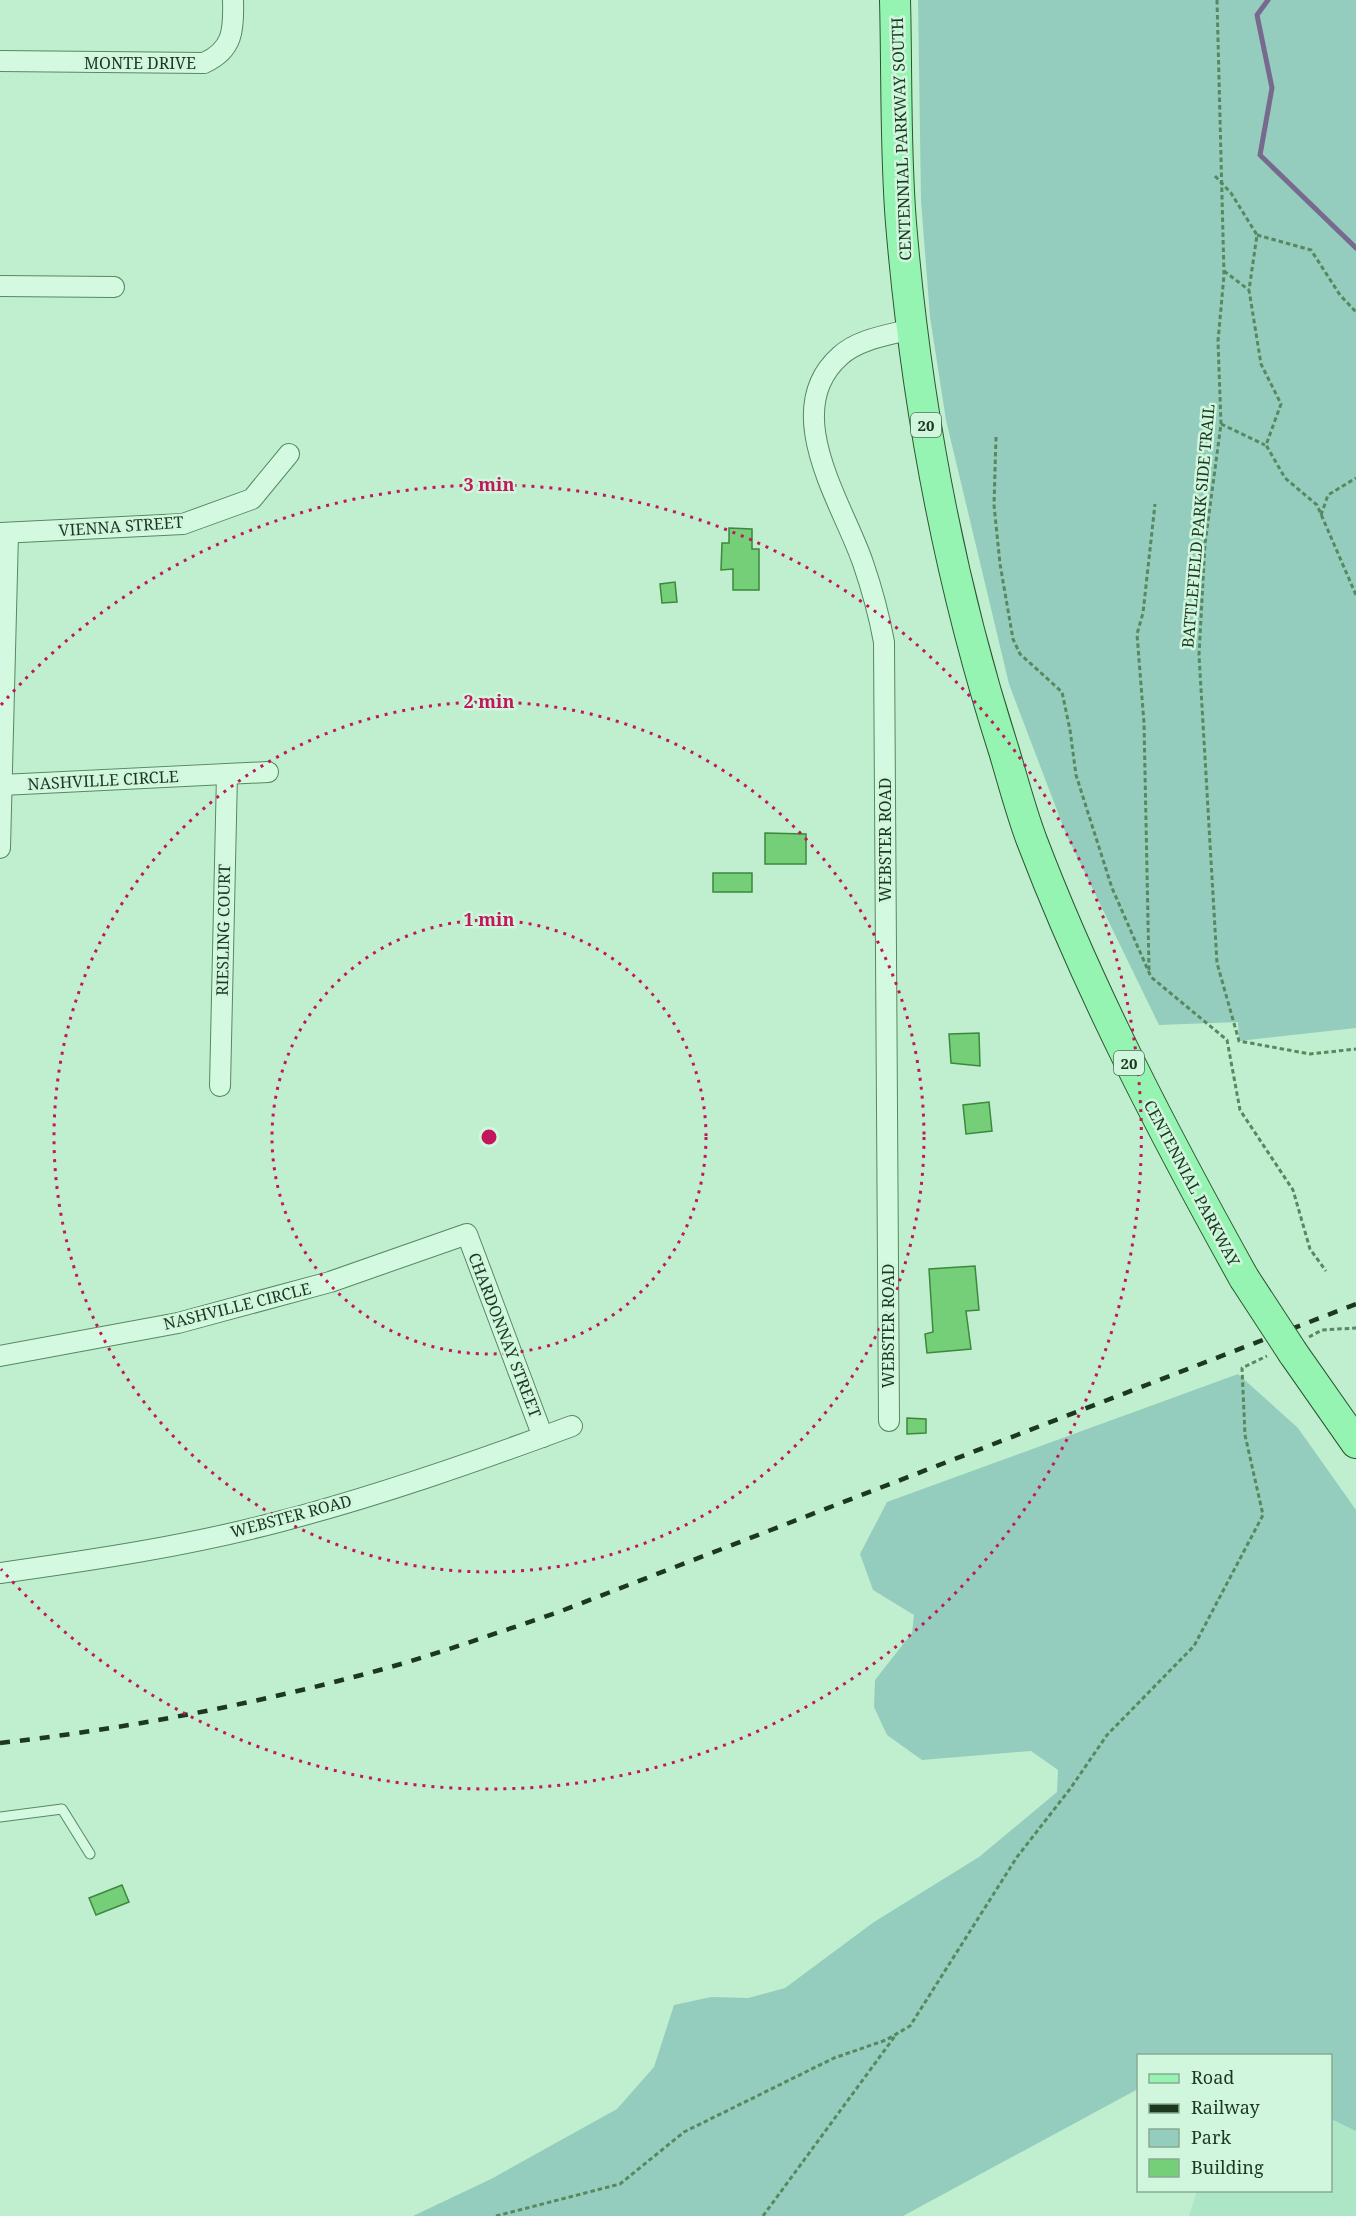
<svg xmlns="http://www.w3.org/2000/svg" width="1356" height="2216" font-family="'Noto Serif',serif">
<rect width="100%" height="100%" fill="#c0efcf"/>
<!-- farmland -->
<polygon fill="#ade5c7" points="1331,2119 1356,2131 1356,2216 1189,2216 1197,2191 1330,2190"/>
<!-- green -->
<g fill="#94cdbe">
<polygon points="918,0 1356,0 1356,1028 1239,1041 1238,1022 1159,1025 1066,834 1009,684 946,420 930,317 921,201"/>
<polygon points="1238,1374 1298,1428 1356,1510 1356,2131 1331,2119 1330,2056 1138,2056 1138,2089 903,2216 413,2216 491,2179 617,2109 654,2067 674,2005 711,1997 748,1998 785,1988 874,1922 979,1857 1057,1792 1058,1770 1031,1751 922,1760 887,1735 874,1707 875,1680 912,1633 914,1615 873,1590 860,1554 887,1502"/>
</g>
<g fill="none" stroke-linecap="round" stroke-linejoin="round">
<!-- stream -->
<polyline stroke="#786a8f" stroke-width="5" points="1268,0 1257,15 1272,88 1260,155 1356,248"/>
</g>
<!-- building -->
<g fill="#75ce78" stroke="#3d883e" stroke-width="1.5">
<polygon points="729,528 752,529 752,549 759,549 759,590 733,590 733,569 721,570 722,543 729,543"/>
<polygon points="675,582 677,602 662,603 660,584"/>
<polygon points="765,833 806,834 806,864 765,864"/>
<rect x="713" y="873" width="39" height="19"/>
<polygon points="979,1033 980,1066 951,1063 949,1034"/>
<polygon points="989,1102 992,1131 966,1134 963,1105"/>
<polygon points="975,1266 979,1310 966,1311 971,1349 927,1353 925,1334 933,1332 929,1269"/>
<polygon points="907,1418 926,1419 926,1433 907,1434"/>
<polygon points="122,1885 129,1902 96,1915 89,1898"/>
</g>
<g fill="none" stroke-linecap="round" stroke-linejoin="round">
<defs>
<polyline id="service" points="0,1817 62,1809 90,1854"/>
<g id="minor">
<path d="M0,61L204,63C233,50 234,30 233,0"/>
<polyline points="0,286 114,287"/>
<polyline points="0,533 183,524 252,499 289,454"/>
<polyline points="2,785 268,772"/>
<polyline points="0,848 8,533"/>
<polyline points="220,1086 227,774"/>
<polyline points="0,1356 178,1323 330,1282 467,1234 543,1437"/>
<path d="M889,1421L884,642C879,615 872,589 863,563C843,504 778,411 840,356C858,339 889,335 912,329"/>
<path d="M0,1573C93,1560 187,1546 278,1522C378,1496 475,1462 572,1426"/>
</g>
<g id="primary">
<path d="M895,0C897,74 895,149 901,223C916,402 949,580 1004,751C1013,781 1021,812 1032,841C1090,993 1165,1136 1244,1278"/>
<polyline points="1293,1353 1356,1443"/>
</g>
</defs>
<!-- service casing -->
<use href="#service" stroke="#58885f" stroke-width="11"/>
<!-- minor casing -->
<use href="#minor" stroke="#58885f" stroke-width="22"/>
<!-- primary casing -->
<use href="#primary" stroke="#2c5630" stroke-width="32"/>
<!-- path -->
<g stroke="#58885f" stroke-width="3" stroke-dasharray="4.5 3" stroke-linecap="butt">
<polyline points="1217,0 1224,275 1218,341 1221,424 1205,544 1199,655 1217,963 1239,1041 1310,1054 1356,1049"/>
<polyline points="1215,176 1231,193 1257,235 1249,290 1261,364 1281,404 1266,445 1285,478 1317,505 1356,595"/>
<polyline points="1257,235 1311,250 1340,295 1356,312"/>
<polyline points="1224,271 1249,290"/>
<polyline points="1221,424 1265,445"/>
<polyline points="996,437 994,505 1000,564 1013,639 1020,654 1062,692 1070,730 1076,775 1112,888 1151,977 1227,1040 1240,1110 1293,1190 1310,1249 1326,1271"/>
<polyline points="1321,515 1328,495 1356,478"/>
<polyline points="1149,970 1144,723 1137,634 1143,613 1155,504"/>
<polyline points="1309,1337 1322,1330 1356,1328"/>
<polyline points="496,2216 620,2184 684,2132 834,2058 886,2040 910,2026 1017,1857 1070,1789 1107,1735 1194,1646 1263,1515 1245,1435 1242,1368 1267,1356"/>
<polyline points="763,2216 895,2036"/>
</g>
<!-- service -->
<use href="#service" stroke="#d3fae0" stroke-width="9"/>
<!-- minor -->
<use href="#minor" stroke="#d3fae0" stroke-width="20"/>
<!-- primary -->
<use href="#primary" stroke="#96f4b3" stroke-width="30"/>
<!-- rail -->
<path stroke="#1c381f" stroke-width="4.5" stroke-dasharray="10 10" stroke-linecap="butt" d="M0,1743C124,1729 245,1706 365,1674C430,1657 493,1634 556,1613L1356,1304"/>
<defs>
<polyline id="primary-bridge" points="1244,1278 1293,1353"/>
</defs>
<!-- primary-bridge casing -->
<use href="#primary-bridge" stroke="#2c5630" stroke-width="32" stroke-linecap="butt"/>
<!-- primary-bridge -->
<use href="#primary-bridge" stroke="#96f4b3" stroke-width="30"/>
</g>
<!-- distance rings -->
<g fill="none" stroke="#c2185b" stroke-width="3" stroke-dasharray="3 6">
<circle cx="489" cy="1137" r="217"/>
<circle cx="489" cy="1137" r="435"/>
<path d="M1 705A652 652 0 1 1 1 1569"/>
</g>
<g text-anchor="middle" dominant-baseline="central" stroke-width="5" stroke-linejoin="round" paint-order="stroke">
<!-- shield labels -->
<g fill="#d0f6dd" stroke="#527158" stroke-width="1.5">
<rect x="911" y="413" width="30" height="24" rx="4.5"/>
<rect x="1114" y="1051" width="30" height="24" rx="4.5"/>
</g>
<g font-size="15" font-weight="bold" fill="#1c381f">
<text x="926" y="425">20</text>
<text x="1129" y="1063">20</text>
</g>
<!-- street labels -->
<g font-size="16" fill="#1c381f" stroke="#d0f6dd">
<text x="140" y="63">MONTE DRIVE</text>
<text transform="translate(901 139) rotate(-92)">CENTENNIAL PARKWAY SOUTH</text>
<text transform="translate(121 526) rotate(-4)">VIENNA STREET</text>
<text transform="translate(1198 526) rotate(-85)">BATTLEFIELD PARK SIDE TRAIL</text>
<text transform="translate(103 780) rotate(-3)">NASHVILLE CIRCLE</text>
<text transform="translate(885 840) rotate(-90)">WEBSTER ROAD</text>
<text transform="translate(223 930) rotate(-89)">RIESLING COURT</text>
<text transform="translate(1192 1183) rotate(62)">CENTENNIAL PARKWAY</text>
<text transform="translate(237 1306) rotate(-14)">NASHVILLE CIRCLE</text>
<text transform="translate(888 1326) rotate(-90)">WEBSTER ROAD</text>
<text transform="translate(505 1335) rotate(69)">CHARDONNAY STREET</text>
<text transform="translate(291 1516) rotate(-15)">WEBSTER ROAD</text>
</g>
</g>
<circle cx="489" cy="1137" r="9" fill="#c2185b" stroke="#d0f6dd" stroke-width="3"/>
<g font-size="18" text-anchor="middle" font-weight="bold" fill="#c2185b" stroke="#d0f6dd" stroke-width="5" stroke-linejoin="round" paint-order="stroke">
<text x="489" y="491">3 min</text>
<text x="489" y="708">2 min</text>
<text x="489" y="926">1 min</text>
</g>
<!-- legend -->
<rect x="1137" y="2054" width="195" height="138" fill="#d0f6dd" stroke="#88aa91" stroke-width="1.5"/>
<rect x="1149" y="2074" width="30" height="9" fill="#96f4b3" stroke="#88aa91" stroke-width="1.5"/>
<text x="1191" y="2084" font-size="18" fill="#1c381f">Road</text>
<rect x="1149" y="2104" width="30" height="9" fill="#1c381f" stroke="#88aa91" stroke-width="1.5"/>
<text x="1191" y="2114" font-size="18" fill="#1c381f">Railway</text>
<rect x="1149" y="2129" width="30" height="18" fill="#94cdbe" stroke="#88aa91" stroke-width="1.5"/>
<text x="1191" y="2144" font-size="18" fill="#1c381f">Park</text>
<rect x="1149" y="2159" width="30" height="18" fill="#75ce78" stroke="#88aa91" stroke-width="1.5"/>
<text x="1191" y="2174" font-size="18" fill="#1c381f">Building</text>
</svg>
